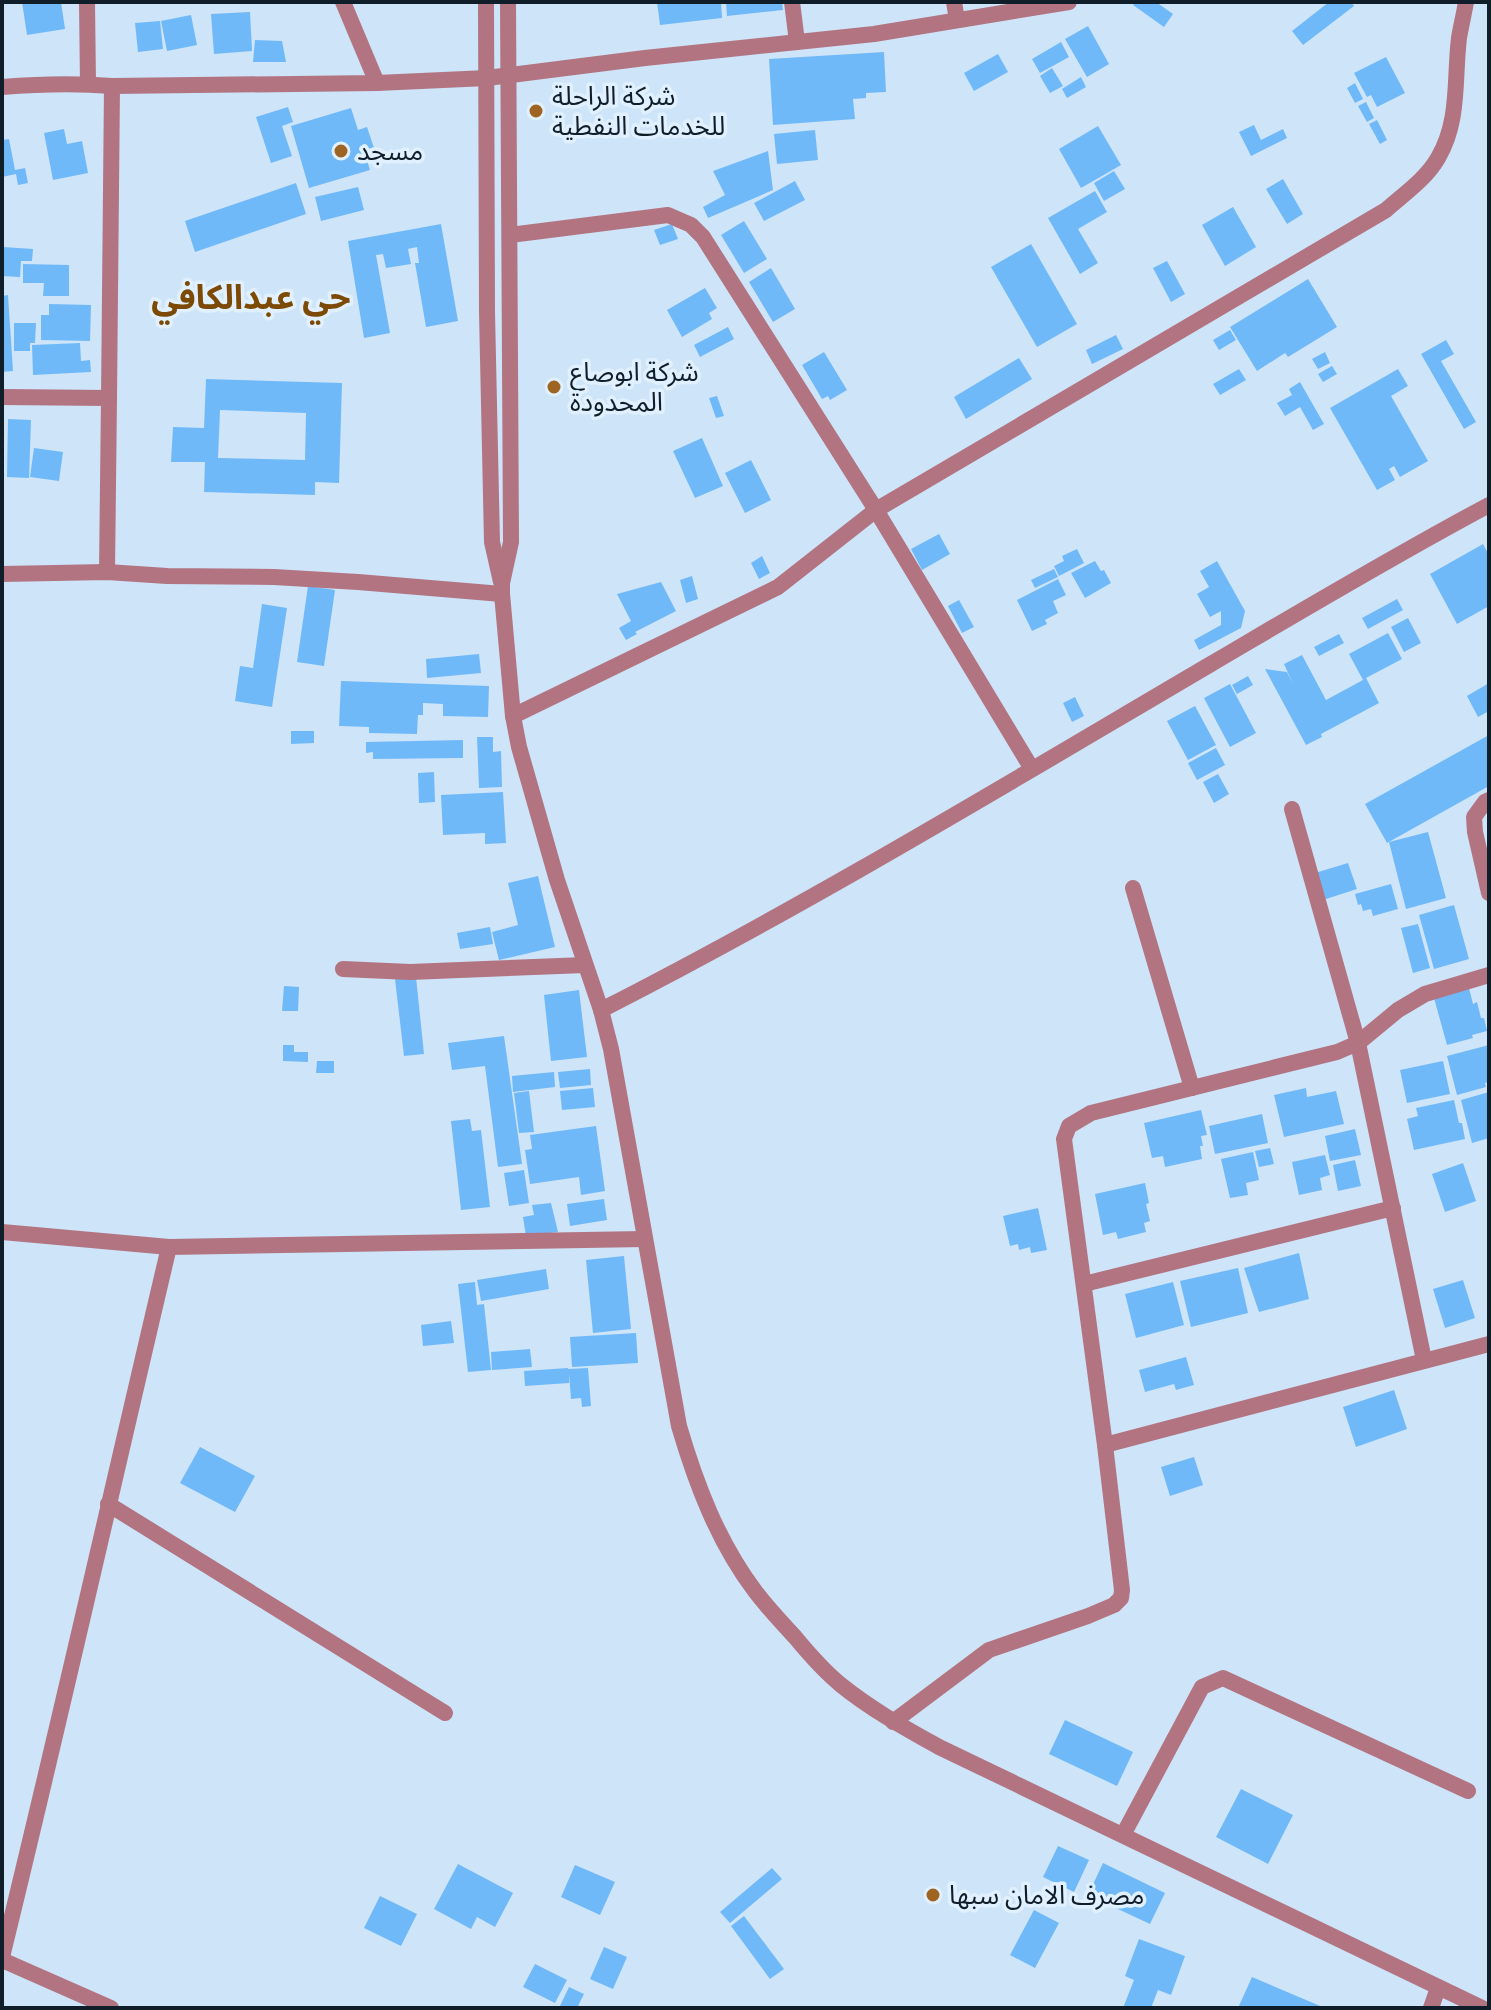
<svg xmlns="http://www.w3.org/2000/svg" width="1491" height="2010" font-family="Cabin,'Noto Sans Arabic',sans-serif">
<rect width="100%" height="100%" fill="#cee4f9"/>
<!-- building -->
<g fill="#70b9f9" fill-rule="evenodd">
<polygon points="22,2 61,2 65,29 27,35"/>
<polygon points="657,2 721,2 722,18 660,25"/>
<polygon points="726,2 782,2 783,10 727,16"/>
<polygon points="1135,2 1156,2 1173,14 1164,27 1133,5"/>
<polygon points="1329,2 1351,2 1354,6 1303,45 1292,31"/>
<polygon points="250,12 252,51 214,54 211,14"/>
<polygon points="191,15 197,45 167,51 161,21"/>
<polygon points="160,21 163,49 138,52 135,23"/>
<polygon points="1088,26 1109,64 1087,77 1065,39"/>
<polygon points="255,40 282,41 286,62 253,62"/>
<polygon points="1061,42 1069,57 1040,73 1032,59"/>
<polygon points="884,52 886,92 866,93 866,98 853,99 855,119 773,125 769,59"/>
<polygon points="998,54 1008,72 974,91 964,73"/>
<polygon points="1386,57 1405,93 1377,107 1371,95 1367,97 1354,73"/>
<polygon points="1052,68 1063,86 1050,93 1040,76"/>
<polygon points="1081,77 1086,87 1067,98 1062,89"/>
<polygon points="1355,83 1363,99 1355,103 1347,88"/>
<polygon points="1366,102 1374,118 1367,122 1358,106"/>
<polygon points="288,107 293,122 282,126 292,156 271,163 256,117"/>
<polygon points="351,108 358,130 367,127 374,148 364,151 370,170 309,188 291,126"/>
<polygon points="1377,120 1387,140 1380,144 1369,124"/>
<polygon points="1254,125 1261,140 1283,129 1287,138 1251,156 1239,132"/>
<polygon points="1098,126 1121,165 1081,188 1059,149"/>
<polygon points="64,129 67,144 82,141 88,173 53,180 44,133"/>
<polygon points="815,130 818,160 777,164 774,134"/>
<polygon points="9,139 15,170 25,168 28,183 18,185 16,174 2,177 2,140"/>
<polygon points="768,151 773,190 708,218 703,207 725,195 713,171"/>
<polygon points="1114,171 1125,189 1104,201 1094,183"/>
<polygon points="1283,179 1303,214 1287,224 1266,189"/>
<polygon points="795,181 805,200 764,221 754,203"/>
<polygon points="296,183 306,214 195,252 185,221"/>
<polygon points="358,187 364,210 321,221 315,197"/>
<polygon points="1095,191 1107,212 1078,229 1098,263 1080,274 1048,218"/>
<polygon points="1233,207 1256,247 1225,266 1202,225"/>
<polygon points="744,221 767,259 744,273 721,235"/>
<polygon points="441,224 458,321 426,327 415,263 419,263 417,247 408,249 411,264 386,268 383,254 376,255 390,333 364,338 348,241"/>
<polygon points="672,224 678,239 660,245 654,230"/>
<polygon points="1031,244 1077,324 1037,347 991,267"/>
<polygon points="3,247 33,249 32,261 21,261 20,277 2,276"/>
<polygon points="1167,261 1185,294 1171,302 1153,268"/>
<polygon points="23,264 69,265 69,296 43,296 44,283 23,283"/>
<polygon points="771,268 795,309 773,322 749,282"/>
<polygon points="1308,279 1337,327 1288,357 1285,353 1257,371 1230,327"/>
<polygon points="705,288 717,308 709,313 712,319 682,337 667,310"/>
<polygon points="8,295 13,371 2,372 2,296"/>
<polygon points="49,304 91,305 90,341 41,340 41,315 49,315"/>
<polygon points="14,323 36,323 35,343 30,343 30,351 14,351"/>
<polygon points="728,327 734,339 700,357 694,345"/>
<polygon points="1230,330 1236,340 1219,350 1213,340"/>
<polygon points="1116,335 1123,349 1092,364 1086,350"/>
<polygon points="1446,340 1454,354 1441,361 1476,422 1464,429 1421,354"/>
<polygon points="80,343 81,361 90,360 91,372 33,375 32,345"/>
<polygon points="824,352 847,390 830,400 828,396 822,399 802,365"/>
<polygon points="1325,352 1330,363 1318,369 1312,359"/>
<polygon points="1019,358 1032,379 966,419 954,397"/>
<polygon points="1332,366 1337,374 1323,382 1318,374"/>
<polygon points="1239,369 1246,380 1220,395 1213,384"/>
<polygon points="1398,369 1408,386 1391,396 1428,461 1400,477 1394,466 1389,469 1395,480 1377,490 1330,408"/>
<path d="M206,379L342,383L339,483L315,482V495L204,492L205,462H171L173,427L204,428ZM220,410L306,413L305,460L218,458Z"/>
<polygon points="1300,382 1324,424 1313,430 1300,407 1285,416 1277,403 1292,395 1289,389"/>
<polygon points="717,396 724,416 716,418 709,398"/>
<polygon points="8,419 31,420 29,478 7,477"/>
<polygon points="702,438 723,486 695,498 673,451"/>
<polygon points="34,448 63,452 59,481 30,477"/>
<polygon points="751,460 771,500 745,513 725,473"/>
<polygon points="939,534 950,554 922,570 911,549"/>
<polygon points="1483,544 1489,555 1489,606 1457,624 1430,574"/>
<polygon points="1077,549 1084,563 1059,576 1054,566 1064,561 1062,556"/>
<polygon points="762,556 770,573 759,579 751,563"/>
<polygon points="1095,561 1101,571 1104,570 1111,583 1085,598 1071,573"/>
<polygon points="1217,561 1245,611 1241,628 1199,650 1194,640 1221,625 1221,611 1210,617 1197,594 1209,587 1200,571"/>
<polygon points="1054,569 1058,577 1035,588 1031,580"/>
<polygon points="692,576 698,599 686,603 680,580"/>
<polygon points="1058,579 1066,595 1053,601 1058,613 1045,620 1047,624 1032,631 1017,600"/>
<polygon points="661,582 676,611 635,632 637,634 626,640 619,628 631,621 617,594"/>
<polygon points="308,586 335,590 324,666 297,662"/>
<polygon points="1397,599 1403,610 1368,629 1362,618"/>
<polygon points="959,600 974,627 962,633 948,606"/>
<polygon points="262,604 287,608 272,707 235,701 240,666 253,668"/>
<polygon points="1408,618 1421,643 1404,652 1391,627"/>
<polygon points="1388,633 1402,659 1366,678 1379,703 1321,734 1322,737 1306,745 1265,669 1287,672 1293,684 1284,664 1302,655 1326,700 1363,680 1349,654"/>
<polygon points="1339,634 1344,643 1319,656 1314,647"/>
<polygon points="479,654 481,673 427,678 426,659"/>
<polygon points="1248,676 1253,685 1237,694 1232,685"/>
<polygon points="341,681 489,686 488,717 443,716 443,704 423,703 423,715 418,715 417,734 369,733 369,727 339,726"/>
<polygon points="1489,683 1489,711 1478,717 1467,696"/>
<polygon points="1230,684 1256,733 1230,747 1204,698"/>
<polygon points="1075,697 1084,716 1072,722 1063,703"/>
<polygon points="1195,706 1216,745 1188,760 1167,721"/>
<polygon points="291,731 314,731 314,743 291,744"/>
<polygon points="1489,735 1489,786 1387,843 1365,804"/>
<polygon points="477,737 493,737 493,752 501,751 502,787 479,788"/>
<polygon points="463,740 463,758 373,759 373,752 366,753 366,742"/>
<polygon points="1216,748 1225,765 1197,780 1188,763"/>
<polygon points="434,772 435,802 419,803 418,773"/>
<polygon points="1218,774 1229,794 1214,803 1203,782"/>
<polygon points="503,792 506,843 485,844 485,833 443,835 441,795"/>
<polygon points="1428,832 1446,898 1406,909 1389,842"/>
<polygon points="1348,863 1357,889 1323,900 1315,873"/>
<polygon points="538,876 555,947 499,960 492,932 518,925 508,883"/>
<polygon points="1391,884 1398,909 1373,916 1371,909 1363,911 1361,904 1358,905 1355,894"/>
<polygon points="1454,905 1469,959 1434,969 1419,915"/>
<polygon points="1418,924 1430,968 1413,973 1401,928"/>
<polygon points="490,927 493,944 460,949 457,933"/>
<polygon points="416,977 424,1054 404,1056 395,979"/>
<polygon points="284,986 299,987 298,1011 282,1011"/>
<polygon points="1469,988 1473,1004 1477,1002 1481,1018 1484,1018 1487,1031 1472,1035 1473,1038 1447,1045 1434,998"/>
<polygon points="579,990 587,1057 551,1061 544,995"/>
<polygon points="504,1036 522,1164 498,1167 485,1066 452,1070 448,1043"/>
<polygon points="283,1045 294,1045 294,1052 308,1052 308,1062 283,1061"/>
<polygon points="1489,1045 1489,1082 1485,1083 1486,1087 1457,1095 1447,1056"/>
<polygon points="317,1061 334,1061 334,1073 316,1073"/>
<polygon points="1443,1061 1450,1094 1407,1103 1400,1070"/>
<polygon points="590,1069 591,1085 560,1088 558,1072"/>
<polygon points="554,1072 555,1087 513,1092 512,1076"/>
<polygon points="593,1088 595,1107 562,1110 560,1091"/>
<polygon points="1306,1088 1307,1097 1336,1091 1344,1124 1284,1137 1274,1095"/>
<polygon points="529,1091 534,1132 519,1133 514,1093"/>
<polygon points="1489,1092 1489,1138 1472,1143 1461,1100"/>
<polygon points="1454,1100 1459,1123 1462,1123 1465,1139 1414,1150 1407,1119 1418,1116 1416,1108"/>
<polygon points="1201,1110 1207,1135 1201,1136 1203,1146 1200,1146 1202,1159 1165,1167 1163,1156 1152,1158 1144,1123"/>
<polygon points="1262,1114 1268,1143 1215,1154 1209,1126"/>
<polygon points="470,1119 472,1131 481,1130 490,1207 461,1210 451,1121"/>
<polygon points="596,1126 605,1191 581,1195 579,1177 530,1184 525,1150 532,1149 530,1135"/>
<polygon points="1355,1129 1361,1155 1330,1161 1325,1136"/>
<polygon points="1270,1148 1274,1164 1259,1167 1255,1151"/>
<polygon points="1253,1152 1259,1180 1246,1183 1248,1195 1230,1198 1221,1159"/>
<polygon points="1325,1155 1330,1175 1320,1178 1322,1190 1299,1195 1292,1162"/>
<polygon points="1355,1160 1361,1186 1338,1191 1333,1165"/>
<polygon points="1463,1163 1476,1201 1445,1212 1432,1174"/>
<polygon points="524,1170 529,1203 509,1206 504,1173"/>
<polygon points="1145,1183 1149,1203 1146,1204 1150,1221 1144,1223 1146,1232 1118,1239 1116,1232 1103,1235 1095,1194"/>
<polygon points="604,1199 607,1220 570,1226 567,1204"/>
<polygon points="551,1203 558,1232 526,1236 523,1217 534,1215 532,1205"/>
<polygon points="1038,1208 1047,1250 1031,1253 1030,1247 1019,1250 1018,1244 1010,1246 1003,1216"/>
<polygon points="1299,1253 1309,1299 1259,1312 1244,1268"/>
<polygon points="624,1256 631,1329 593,1333 586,1260"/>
<polygon points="1238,1268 1248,1313 1191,1327 1180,1281"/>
<polygon points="546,1269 549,1289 481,1301 477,1280"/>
<polygon points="1463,1280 1475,1318 1445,1328 1433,1289"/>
<polygon points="475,1282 477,1305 484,1304 491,1370 468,1372 458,1284"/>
<polygon points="1173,1282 1184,1325 1136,1338 1125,1294"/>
<polygon points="451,1321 454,1343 423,1346 421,1325"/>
<polygon points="636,1333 638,1363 572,1367 570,1337"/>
<polygon points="530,1349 532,1367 492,1370 491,1352"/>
<polygon points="1186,1357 1194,1385 1176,1390 1174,1384 1145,1392 1139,1370"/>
<polygon points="568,1368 568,1369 588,1368 591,1406 582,1407 581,1398 571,1399 569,1374 569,1383 525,1386 524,1371"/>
<polygon points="1394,1390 1407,1429 1356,1447 1343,1407"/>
<polygon points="200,1447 255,1476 235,1512 180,1483"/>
<polygon points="1194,1457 1203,1485 1170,1496 1161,1467"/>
<polygon points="1065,1720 1133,1752 1117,1786 1049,1754"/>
<polygon points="1241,1789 1293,1815 1268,1864 1216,1837"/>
<polygon points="1058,1846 1089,1860 1074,1892 1043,1877"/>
<polygon points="1103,1863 1165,1893 1150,1924 1088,1895"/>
<polygon points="458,1864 513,1893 495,1927 477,1917 471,1929 434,1909"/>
<polygon points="575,1865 615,1882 600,1915 561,1897"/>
<polygon points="772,1868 782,1879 730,1923 720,1912"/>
<polygon points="380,1896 417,1914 401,1946 364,1928"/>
<polygon points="1034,1910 1059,1923 1035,1968 1010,1955"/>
<polygon points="744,1916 784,1969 770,1979 731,1926"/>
<polygon points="1139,1939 1185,1956 1171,1995 1158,1990 1151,2008 1123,2008 1134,1980 1125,1976"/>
<polygon points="604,1947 627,1957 613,1989 590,1979"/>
<polygon points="535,1964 567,1980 555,2003 523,1987"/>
<polygon points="1252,1977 1325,2008 1238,2008"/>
<polygon points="569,1987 584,1994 577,2008 559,2008"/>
</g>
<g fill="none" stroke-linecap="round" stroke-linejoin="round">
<!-- minor -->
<g stroke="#b27481" stroke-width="16">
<polyline points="87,2 88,84"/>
<polyline points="343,2 377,83"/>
<polyline points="792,2 797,42"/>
<polyline points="954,2 957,20"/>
<path d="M2,87C39,84 76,83 112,86L377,83L487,78L645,58L874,34L1069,2"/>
<polyline points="510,235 668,215 691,225 703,237 876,510 1032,769"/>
<polyline points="2,397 109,398 107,572"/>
<polyline points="109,398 112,86"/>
<polyline points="2,574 107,572 167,576 274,577 358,582 502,594"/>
<path d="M513,716L778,587L876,510L1386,210C1404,194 1426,179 1438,158C1460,121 1454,79 1459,38C1461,26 1464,14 1466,2"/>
<polyline points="1489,800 1485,802 1474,817 1475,832 1489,893"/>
<polyline points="1292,809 1358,1043 1424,1360"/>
<polyline points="1133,888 1192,1088"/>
<polyline points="343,969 410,972 585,965"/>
<path d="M601,1010C809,904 1010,782 1211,664C1303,610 1395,555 1489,505"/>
<polyline points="2,1232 169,1247 645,1239"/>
<polyline points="1084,1284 1393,1208"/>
<polyline points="1105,1445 1489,1344"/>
<polyline points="108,1504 445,1713"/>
<polyline points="893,1722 989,1650 1088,1616 1114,1605 1121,1598 1122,1590 1105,1445 1064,1139 1069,1126 1091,1113 1337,1052 1358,1043 1398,1010 1425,994 1489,975"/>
<polyline points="1123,1835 1202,1687 1223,1678 1468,1791"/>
<path d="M2,1957C60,1721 113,1484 169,1247"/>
<polyline points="2,1960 111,2008"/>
<polyline points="1431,2008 1438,1988"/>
</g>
<!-- tertiary -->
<g stroke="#b27481" stroke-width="16">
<polyline points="486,2 487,312 492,542 501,582"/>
<path d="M508,2L511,542L502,583V594L513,716L519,747L557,880L601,1010L611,1049L679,1426C696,1484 718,1542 755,1591C767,1607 781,1622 795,1637C809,1654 824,1671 841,1685C872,1710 905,1728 939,1747L1482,2008"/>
</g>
</g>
<!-- markers -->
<g fill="#9d6521" stroke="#e1f0fe" stroke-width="3">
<circle cx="536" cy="111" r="8"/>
<circle cx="341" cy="151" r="8"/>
<circle cx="554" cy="387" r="8"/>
<circle cx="933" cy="1895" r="8"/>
</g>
<g text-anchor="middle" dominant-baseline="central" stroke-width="7" stroke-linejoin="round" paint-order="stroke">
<!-- poi labels -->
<g font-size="26" fill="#101e2a" stroke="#e1f0fe" text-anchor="start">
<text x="552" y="96">شركة الراحلة<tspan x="552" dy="30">للخدمات النفطية</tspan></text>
<text x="357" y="151">مسجد</text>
<text x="570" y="372">شركة ابوصاع<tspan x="570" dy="30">المحدودة</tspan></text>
<text x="949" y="1895">مصرف الامان سبها</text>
</g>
<!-- district labels -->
<g font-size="34" font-weight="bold" fill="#7c4a04" stroke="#e1f0fe">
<text x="251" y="297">حي عبدالكافي</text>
</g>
</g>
<!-- border -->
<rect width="1491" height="2010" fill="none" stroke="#101e2a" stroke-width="8"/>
</svg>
